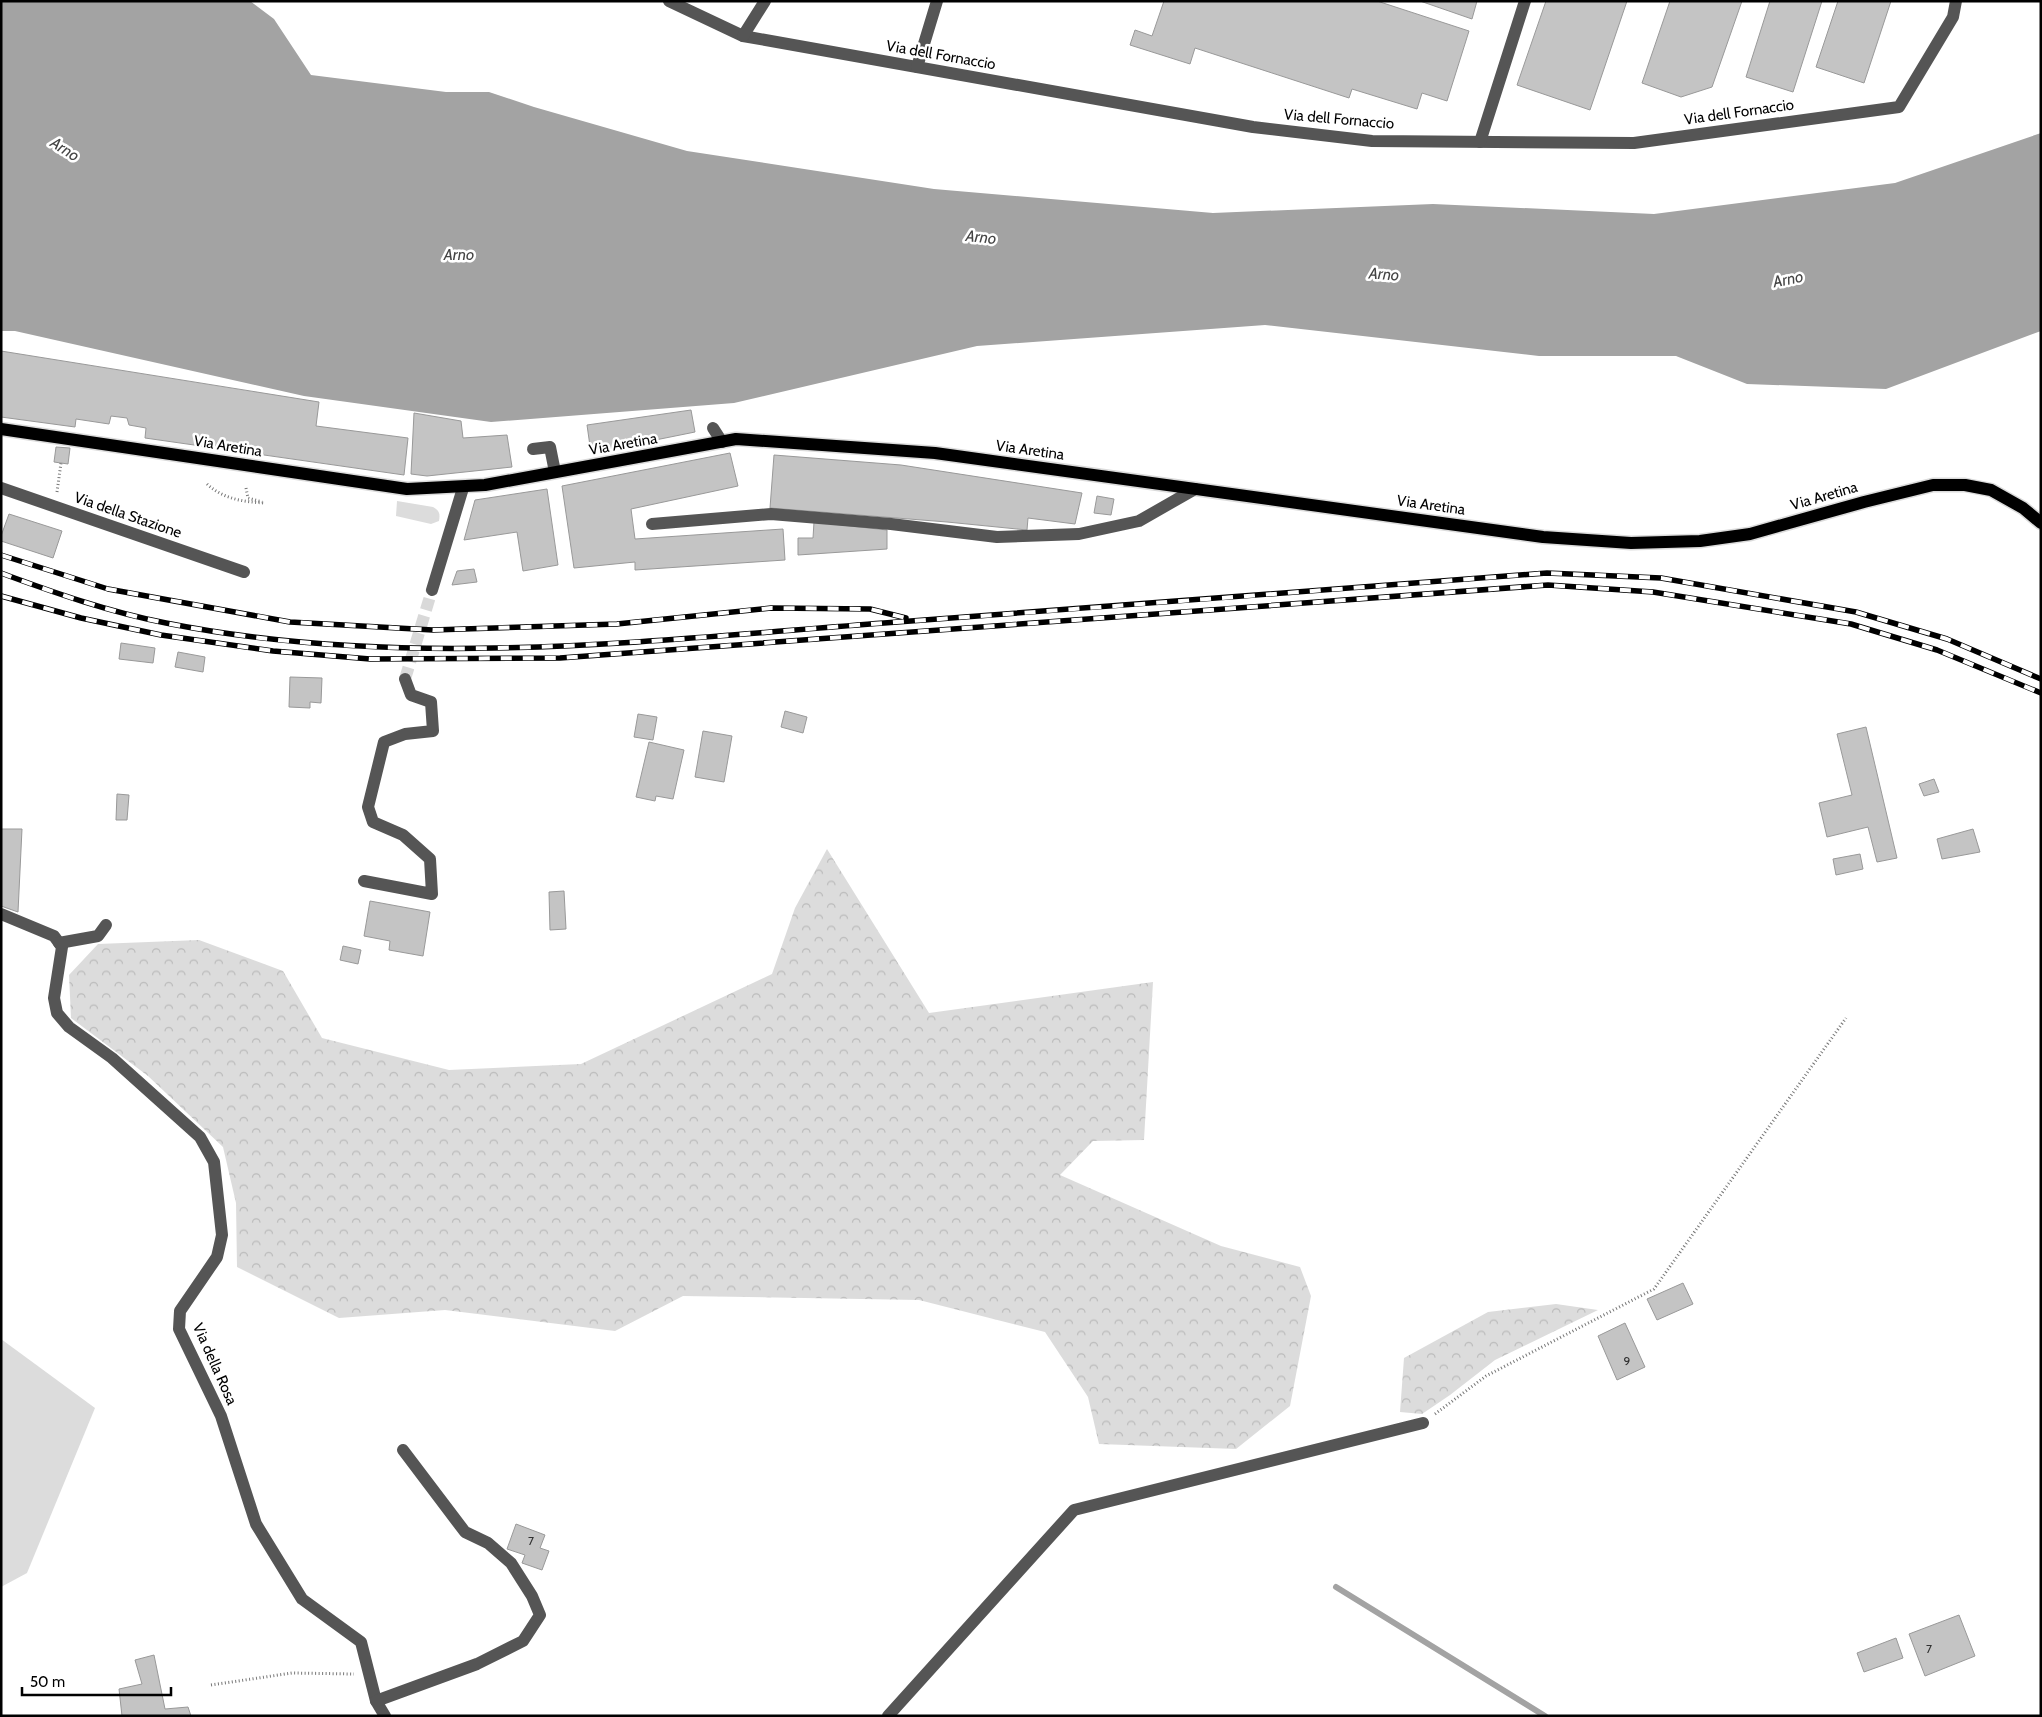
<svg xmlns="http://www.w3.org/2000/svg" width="2042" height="1717" font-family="Cabin,sans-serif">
<defs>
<pattern id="forest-crowns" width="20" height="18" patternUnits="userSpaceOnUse" patternTransform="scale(1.25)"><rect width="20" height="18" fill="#dcdcdc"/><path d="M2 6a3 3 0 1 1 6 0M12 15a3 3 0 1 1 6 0" fill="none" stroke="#bbb"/></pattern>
</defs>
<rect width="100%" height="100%" fill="#fff"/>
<!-- green -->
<g fill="#dcdcdc">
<path d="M397,501L433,507C440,511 440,514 439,521L431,524L396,516Z"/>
<polygon points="1,1339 95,1408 27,1573 1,1587"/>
</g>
<!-- forest -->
<g fill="url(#forest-crowns)">
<polygon points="827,849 929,1013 1153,982 1144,1140 1093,1141 1060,1175 1221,1246 1300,1267 1311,1296 1290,1406 1236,1449 1099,1444 1088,1397 1045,1332 919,1300 683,1296 615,1331 445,1310 339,1318 237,1267 236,1203 223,1147 148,1076 71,1018 69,975 98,944 199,940 283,971 322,1038 449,1070 581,1064 772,974 795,908"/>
<polygon points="1556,1304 1598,1310 1495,1360 1450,1395 1422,1414 1400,1412 1404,1358 1488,1312"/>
</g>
<!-- water -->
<polygon fill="#a3a3a3" points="1,1 250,1 274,19 311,75 446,92 489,92 534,107 687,151 934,189 1213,213 1433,204 1654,214 1895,183 2041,133 2041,331 1886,389 1747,384 1676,356 1539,356 1265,325 977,346 734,403 491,422 304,396 15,331 1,331"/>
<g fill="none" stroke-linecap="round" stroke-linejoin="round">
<!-- stream -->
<polyline stroke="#a3a3a3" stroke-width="6" points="1336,1587 1545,1716"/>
</g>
<!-- building -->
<g fill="#c4c4c4" stroke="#999">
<polygon points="1164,1 1377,1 1469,31 1447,101 1422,93 1417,109 1352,89 1349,98 1195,48 1190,64 1130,45 1135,30 1152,36"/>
<polygon points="1420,1 1477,1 1472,19"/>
<polygon points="1546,1 1627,1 1590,110 1517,85"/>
<polygon points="1670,1 1742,1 1712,87 1681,97 1642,83"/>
<polygon points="1770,1 1822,1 1793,92 1746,77"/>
<polygon points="1838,1 1891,1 1864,83 1816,67"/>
<polygon points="1,351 319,402 316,426 408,438 404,475 145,438 146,428 129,425 127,418 111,416 109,424 76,419 75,427 1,417"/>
<polygon points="691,410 695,432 591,453 587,425"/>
<polygon points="414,413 461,421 463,438 507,435 512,467 427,476 411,474"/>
<polygon points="56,447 70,448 68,464 54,462"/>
<polygon points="730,453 738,486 631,509 635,539 783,529 785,560 635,570 635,562 574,568 562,486"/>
<polygon points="774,455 901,465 1082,493 1075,524 1028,518 1027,530 947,522 770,508"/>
<polygon points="547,489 558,565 523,571 517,532 464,540 475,500"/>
<polygon points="1097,496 1114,499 1111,515 1094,513"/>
<polygon points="9,514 62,531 53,558 1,541 1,536"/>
<polygon points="814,522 887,530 887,549 798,555 798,538 813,538"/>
<polygon points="474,569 477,582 452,585 457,571"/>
<polygon points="121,643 155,648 153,663 119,659"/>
<polygon points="178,652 205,657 203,672 175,667"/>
<polygon points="290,677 322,678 321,703 310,702 310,708 289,707"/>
<polygon points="785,711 807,717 803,733 781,727"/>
<polygon points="638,714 657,717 653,740 634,737"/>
<polygon points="1866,727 1897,858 1877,862 1868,827 1827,837 1819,803 1852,795 1837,734"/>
<polygon points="703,731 732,736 724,782 695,777"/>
<polygon points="649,742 684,750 673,799 656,796 655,801 636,797"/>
<polygon points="1934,779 1939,792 1924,796 1919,784"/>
<polygon points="117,794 129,795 127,820 116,820"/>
<polygon points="1,829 22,829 18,912 1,906"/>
<polygon points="1973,829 1980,852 1942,859 1937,839"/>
<polygon points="1860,854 1863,869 1836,875 1833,859"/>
<polygon points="564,891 566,929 550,930 549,892"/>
<polygon points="370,901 430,912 423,956 389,950 390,941 364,936"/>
<polygon points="343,946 361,950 358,964 340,960"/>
<polygon points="1683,1283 1693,1304 1657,1320 1647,1299"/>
<polygon points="1625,1323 1645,1367 1617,1380 1598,1336"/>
<polygon points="516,1524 545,1535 540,1548 549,1551 542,1570 522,1563 525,1555 507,1549"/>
<polygon points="1959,1615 1975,1656 1925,1676 1909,1634"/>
<polygon points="1896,1638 1903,1658 1864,1672 1857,1653"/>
<polygon points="154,1655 165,1709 188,1707 191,1716 122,1716 119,1689 142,1684 135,1660"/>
</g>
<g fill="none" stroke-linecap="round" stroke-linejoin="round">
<!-- minor-tunnel -->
<polyline stroke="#d9d9d9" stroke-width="12" stroke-dasharray="12 6" stroke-linecap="butt" points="405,679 432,590"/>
<defs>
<polyline id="major" points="1,429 407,489 485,485 736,439 935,453 1543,537 1631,543 1700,541 1750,534 1864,502 1933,485 1965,485 1991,490 2023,508 2041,523"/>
</defs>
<!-- major casing -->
<use href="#major" stroke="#dbdbdb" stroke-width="15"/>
<!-- path -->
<g stroke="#777" stroke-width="3" stroke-dasharray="1 2.5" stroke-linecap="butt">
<path d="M207,484C223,499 244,502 265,503"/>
<polyline points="246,488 248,498 262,502"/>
<polyline points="57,492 61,463"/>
<polyline points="1435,1414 1486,1376 1654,1289 1846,1018"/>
<polyline points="211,1685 292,1673 354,1674"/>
</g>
<!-- minor -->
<g stroke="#555" stroke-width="12">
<polyline points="669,1 743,36 1253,127 1372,141 1634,143 1899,107 1953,17 1956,1"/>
<polyline points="743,36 765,1"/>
<polyline points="917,67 937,1"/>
<polyline points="1480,142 1525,1"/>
<polyline points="713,428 722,442"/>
<polyline points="533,449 550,447 555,472"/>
<polyline points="1,488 244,572"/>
<polyline points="652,524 771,514 891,524 997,537 1079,534 1139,521 1195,489"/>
<polyline points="432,590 463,488"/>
<polyline points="364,881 432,894 430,859 403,835 373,822 368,807 384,742 405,734 433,731 431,702 411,695 405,679"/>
<polyline points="1,914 54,936 62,947 54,998 57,1013 69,1027 112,1058 200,1137 214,1162 222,1235 217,1257 180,1311 179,1329 221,1416 256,1524 302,1599 361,1642 376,1701 385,1716"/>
<polyline points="59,943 98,936 106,925"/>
<polyline points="376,1701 477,1664 523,1641 540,1615 532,1596 511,1563 488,1543 465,1532 403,1450"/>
<polyline points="888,1716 1074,1510 1423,1423"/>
</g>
<!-- major -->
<use href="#major" stroke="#000" stroke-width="12"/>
<defs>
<g id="rail">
<polyline points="1,555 108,589 290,622 433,630 617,624 771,608 870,609 906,618"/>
<path d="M1,573C55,593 109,612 166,623C402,670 645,641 884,623C1105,607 1326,590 1547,573L1661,578L1856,612L1947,639L2041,679"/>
<polyline points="1,596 81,618 161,635 273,651 370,659 560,658 1548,585 1653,592 1851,624 1937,650 2041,693"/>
</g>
</defs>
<!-- rail casing -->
<use href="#rail" stroke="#000" stroke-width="5.5"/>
<!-- rail -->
<use href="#rail" stroke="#fff" stroke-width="4" stroke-dasharray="11" stroke-linecap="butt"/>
</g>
<g text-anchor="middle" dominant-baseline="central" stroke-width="5" stroke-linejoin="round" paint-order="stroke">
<!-- number labels -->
<g font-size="12" fill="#313131">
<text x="1627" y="1360">9</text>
<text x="531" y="1540">7</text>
<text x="1929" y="1648">7</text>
</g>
<!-- street labels -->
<g font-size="15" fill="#000" stroke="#fff">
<text transform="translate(941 55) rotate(10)">Via dell Fornaccio</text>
<text transform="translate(1739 112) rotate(-8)">Via dell Fornaccio</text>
<text transform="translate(1339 119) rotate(5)">Via dell Fornaccio</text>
<text transform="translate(623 444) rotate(-10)">Via Aretina</text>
<text transform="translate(228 446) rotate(9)">Via Aretina</text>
<text transform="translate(1030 450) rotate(8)">Via Aretina</text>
<text transform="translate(1824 496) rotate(-16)">Via Aretina</text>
<text transform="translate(1431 505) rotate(8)">Via Aretina</text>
<text transform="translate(128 515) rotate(19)">Via della Stazione</text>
<text transform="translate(215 1364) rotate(66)">Via della Rosa</text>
</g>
<!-- water labels -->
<g font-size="16" font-style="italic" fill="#444" stroke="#fff">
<text transform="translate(65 149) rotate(32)">Arno</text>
<text transform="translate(981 237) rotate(6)">Arno</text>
<text x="459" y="254">Arno</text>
<text transform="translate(1384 274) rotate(4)">Arno</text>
<text transform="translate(1788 279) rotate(-12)">Arno</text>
</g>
</g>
<!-- border -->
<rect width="2042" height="1717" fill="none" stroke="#000000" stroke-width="5"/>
<!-- scale -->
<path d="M22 1687v8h149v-8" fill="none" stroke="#000000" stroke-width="2.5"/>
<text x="30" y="1687" font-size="15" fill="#000000" stroke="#ffffff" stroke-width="4" paint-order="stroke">50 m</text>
</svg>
